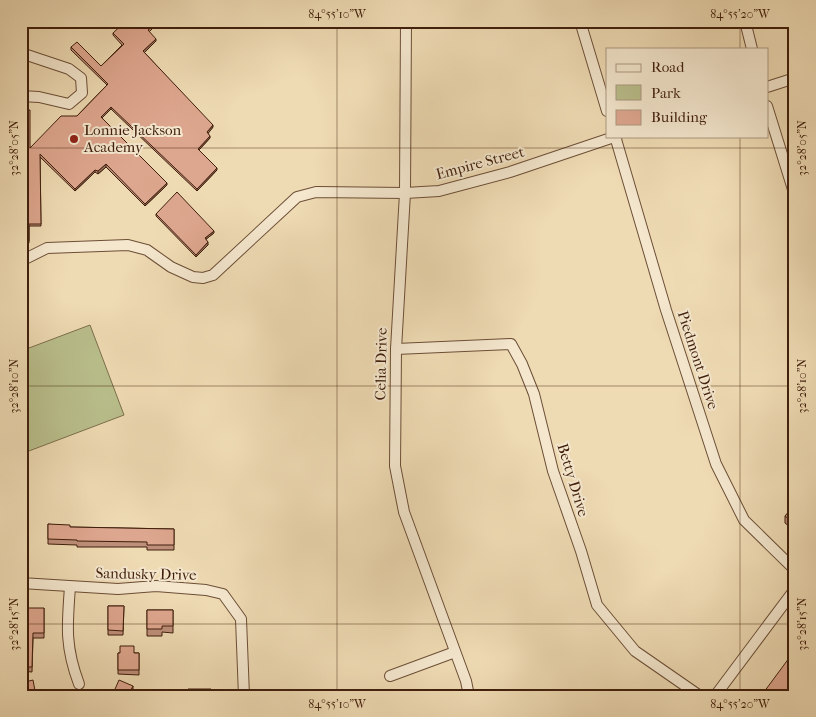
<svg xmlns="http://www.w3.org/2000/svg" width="816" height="717" font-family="'IM FELL French Canon',serif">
<rect width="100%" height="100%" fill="#eedab3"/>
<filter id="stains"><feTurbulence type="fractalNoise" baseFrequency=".004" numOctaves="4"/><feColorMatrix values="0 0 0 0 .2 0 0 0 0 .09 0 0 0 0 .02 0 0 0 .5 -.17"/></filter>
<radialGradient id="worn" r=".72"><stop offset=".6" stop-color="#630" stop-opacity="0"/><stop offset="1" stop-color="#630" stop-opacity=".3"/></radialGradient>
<!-- green -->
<polygon fill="#b9bf8c" stroke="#7c6f4c" points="90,325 124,415 21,454 21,351"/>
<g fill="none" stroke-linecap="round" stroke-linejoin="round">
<defs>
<g id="minor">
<polyline points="406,21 405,193 396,349 395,466 404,512 466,681 469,696"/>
<polyline points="580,21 607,111"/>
<polyline points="745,21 752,49"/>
<polyline points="21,53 69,69 81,78 82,93 69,104 39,97 21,96"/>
<polyline points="767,87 795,78"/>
<polyline points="767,106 795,196"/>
<polyline points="615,136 666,310 716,464 744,520 795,570"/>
<polyline points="21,261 47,248 128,245 147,250 171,267 193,277 203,278 213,275 297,197 316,192 405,193 439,191 510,172 617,136"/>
<polyline points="396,349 511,344 522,364 534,394 553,471 581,551 597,605 635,651 700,696"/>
<polyline points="21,583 118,589 156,586 206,590 223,594 241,619 244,696"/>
<path d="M70,587C67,626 65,647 79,684"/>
<polyline points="390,676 455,652"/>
<polyline points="715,696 795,589"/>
</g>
</defs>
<!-- minor casing -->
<use href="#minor" stroke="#6c4e36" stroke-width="12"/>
<!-- minor -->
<use href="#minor" stroke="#f4e7ce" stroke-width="10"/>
</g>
<!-- wall -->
<g fill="#be8f7a" stroke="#401f0c">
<polygon points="153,28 149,32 156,41 144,52 213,127 208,133 210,138 199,150 217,170 197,191 111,109 102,118 167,185 145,206 106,167 98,174 95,172 75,191 40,157 41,226 29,226 29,243 21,243 21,110 30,148 77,116 107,85 71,50 71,47 101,66 122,45 113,35 113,33"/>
<polygon points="156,214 214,233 206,239 208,245 196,257 156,216"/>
<polygon points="795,505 795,531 785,523 785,516"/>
<polygon points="48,524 70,527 174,529 174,550 147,550 147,547 77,547 77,545 48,544"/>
<polygon points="21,528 28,528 27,547 21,546"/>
<polygon points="108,606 124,606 123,635 108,635"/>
<polygon points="44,608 44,638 33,638 32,672 21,671 21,642 25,643"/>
<polygon points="147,610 173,610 173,633 162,632 162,636 147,636"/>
<polygon points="118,653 139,653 139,675 118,674"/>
</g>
<!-- shaded-wall -->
<g fill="#9b7463" stroke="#401f0c">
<polygon points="156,39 156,41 143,54 143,51"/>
<polygon points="111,107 111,109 101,119 101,117"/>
<polygon points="213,125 213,127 207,135 207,132"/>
<polygon points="210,136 210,138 198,151 198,149"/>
<polygon points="106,164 106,167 98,174 98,171"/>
<polygon points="217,168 217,170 197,191 197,189"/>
<polygon points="95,170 95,172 75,191 75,189"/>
<polygon points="167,183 167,185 145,206 145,204"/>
<polygon points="214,231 214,233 205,240 205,238"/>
<polygon points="208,242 208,245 196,257 196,255"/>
<polygon points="133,686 133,691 130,696 128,696"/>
<polygon points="795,686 795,692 792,696 787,696"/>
</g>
<!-- building -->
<g fill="#dda68e" stroke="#401f0c">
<polygon points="126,21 148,21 153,26 148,30 156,39 143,51 213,125 207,132 210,136 198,149 217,168 197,189 111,107 101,117 167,183 145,204 106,164 98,171 95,170 75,189 40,154 41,224 29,224 29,241 21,241 21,110 30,110 30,148 61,116 77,116 108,84 71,47 77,42 101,66 124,44 113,33"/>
<polygon points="177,192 214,231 205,238 208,242 196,255 156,214"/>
<polygon points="795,505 795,524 785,516"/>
<polygon points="48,524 70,525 70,527 174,529 174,545 147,545 147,542 77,541 77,540 48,539"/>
<polygon points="21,528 28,528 27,542 21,542"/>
<polygon points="108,606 124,606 123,631 108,630"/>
<polygon points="28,608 44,608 44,633 33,633 32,667 21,667 21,642 25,643 25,619 28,619"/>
<polygon points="147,610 173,610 173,626 162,626 162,629 147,629"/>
<polygon points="120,646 134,646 134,653 139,653 139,670 118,670 118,653 120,653"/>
<polygon points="795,650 795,675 793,678 795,680 795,686 787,696 783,696 780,693 778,696 761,696"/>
<polygon points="33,680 36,696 21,696 21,683"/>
<polygon points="119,680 133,686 128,696 112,696"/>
<polygon points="188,689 211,689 211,696 162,696 162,691 188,691"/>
</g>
<!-- ticks -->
<path fill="none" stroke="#401f0c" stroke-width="1" stroke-opacity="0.45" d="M337,21V696M740,21V49M740,136V696M21,148H795M21,386H795M21,624H795"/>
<!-- markers -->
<circle fill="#8f2418" stroke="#f4e7ce" stroke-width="2" cx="74" cy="139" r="5"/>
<g text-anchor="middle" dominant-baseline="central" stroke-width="4" stroke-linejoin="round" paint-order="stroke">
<!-- poi labels -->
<g font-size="15" fill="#401f0c" stroke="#f4e7ce" text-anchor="start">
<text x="84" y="130">Lonnie Jackson<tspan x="84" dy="17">Academy</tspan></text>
</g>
<!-- street labels -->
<g font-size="15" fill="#401f0c" stroke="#f4e7ce">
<text transform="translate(480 163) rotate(-15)">Empire Street</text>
<text transform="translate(698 360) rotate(72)">Piedmont Drive</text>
<text transform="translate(381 364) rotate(-89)">Celia Drive</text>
<text transform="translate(573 480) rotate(73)">Betty Drive</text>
<text transform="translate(146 574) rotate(1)">Sandusky Drive</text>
</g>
</g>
<!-- margin -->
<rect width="816" height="717" fill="none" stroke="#eedab3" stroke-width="55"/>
<!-- legend -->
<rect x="606" y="48" width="162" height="90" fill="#f4e7ce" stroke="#ac9780"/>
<rect x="616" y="64" width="25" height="8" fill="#f4e7ce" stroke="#ac9780"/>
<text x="651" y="72" font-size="15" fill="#401f0c">Road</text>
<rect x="616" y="85" width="25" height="15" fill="#b9bf8c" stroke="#ac9780"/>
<text x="651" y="98" font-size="15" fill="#401f0c">Park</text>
<rect x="616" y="110" width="25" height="15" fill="#dda68e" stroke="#ac9780"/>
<text x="651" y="122" font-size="15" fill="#401f0c">Building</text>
<rect x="28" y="28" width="760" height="662" fill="none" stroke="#401f0c" stroke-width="2"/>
<g font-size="12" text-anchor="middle" fill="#401f0c">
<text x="337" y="18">84°55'10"W</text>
<text x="740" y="18">84°55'20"W</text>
<text transform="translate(802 148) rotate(-90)" y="4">32°28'05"N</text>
<text transform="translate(14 148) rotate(-90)" y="4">32°28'05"N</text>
<text transform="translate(802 386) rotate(-90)" y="4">32°28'10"N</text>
<text transform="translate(14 386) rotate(-90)" y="4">32°28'10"N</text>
<text transform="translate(802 624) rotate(-90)" y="4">32°28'15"N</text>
<text transform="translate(14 624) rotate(-90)" y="4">32°28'15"N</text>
<text x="337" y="708">84°55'10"W</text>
<text x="740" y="708">84°55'20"W</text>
</g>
<rect width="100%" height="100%" filter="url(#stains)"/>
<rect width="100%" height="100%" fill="url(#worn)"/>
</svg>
